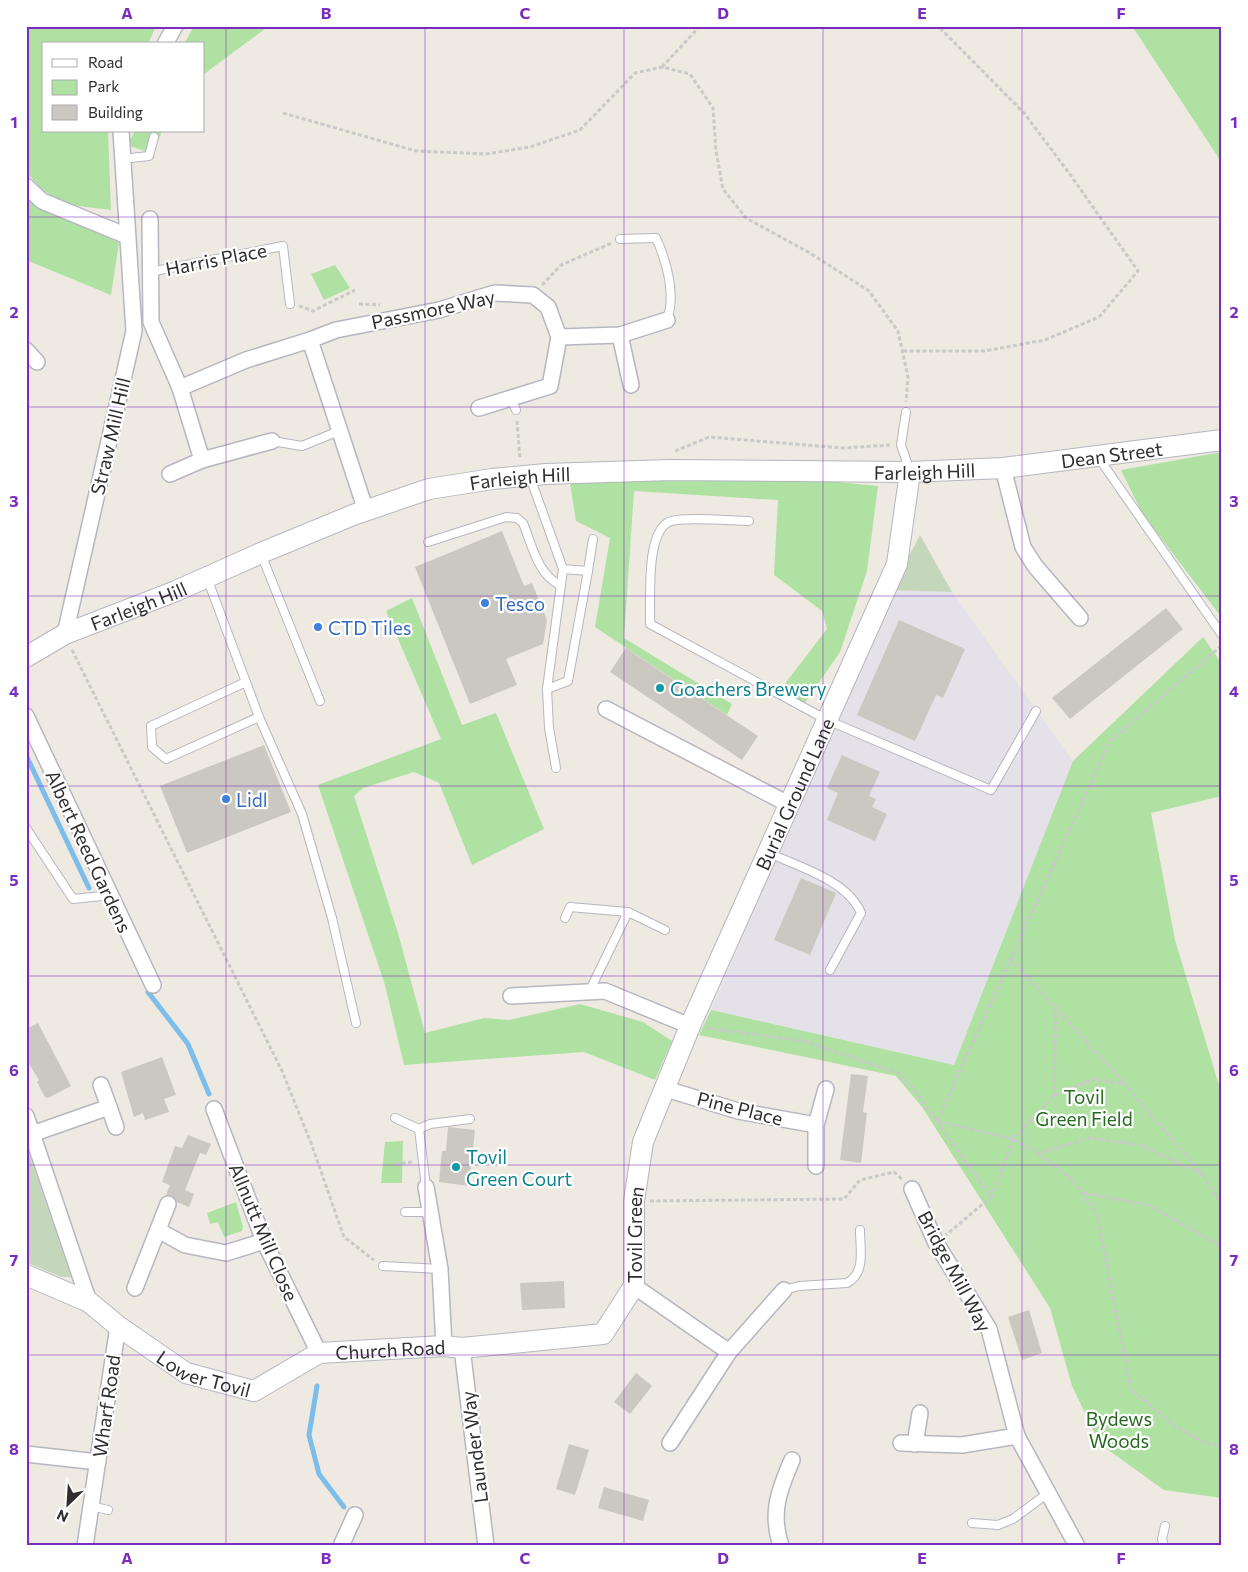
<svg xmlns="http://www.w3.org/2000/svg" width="1248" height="1572" font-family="Commissioner,sans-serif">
<rect width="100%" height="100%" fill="#eeeae2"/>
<!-- industrial -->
<polygon fill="#e4e1e8" points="891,590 952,592 1073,761 954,1065 711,1010"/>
<!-- green -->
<g fill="#afe1a2">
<path d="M26,26H156L148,44H44V131H108L111,210C70,205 53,206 26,171Z"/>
<polygon points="194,26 269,26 204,74 204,44 184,44"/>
<polygon points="1132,26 1222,26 1222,163"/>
<polygon points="135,131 162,131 153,154 127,145"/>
<polygon points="26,198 119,243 111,295 26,260"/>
<polygon points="335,265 350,288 324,300 311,274"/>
<polygon points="1222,452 1222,618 1142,513 1121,470"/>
<polygon points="765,475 878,486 867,571 840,652 802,707 777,694 827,629 822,611 774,575 778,500 634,491 624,638 732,704 727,715 595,627 610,538 576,521 570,483 575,479"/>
<polygon points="412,598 462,725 496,713 544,829 472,865 439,783 414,772 363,788 354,796 398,933 425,1033 484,1018 509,1020 580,1004 643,1022 672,1041 655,1080 584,1052 404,1065 385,985 318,785 441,739 386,611"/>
<polygon points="1203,637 1222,664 1222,796 1151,813 1175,940 1222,1095 1222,1498 1164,1490 1100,1444 1072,1386 1050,1308 922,1107 896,1076 699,1035 711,1010 954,1065 1073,761"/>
<polygon points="403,1141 402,1183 381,1183 385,1142"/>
<polygon points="236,1202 243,1227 242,1231 224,1237 218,1222 210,1224 207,1213"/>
</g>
<!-- cemetery -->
<g fill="#c4d7ba">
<polygon points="920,535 952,592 891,590"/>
<polygon points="26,1145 71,1277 61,1277 26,1262"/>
</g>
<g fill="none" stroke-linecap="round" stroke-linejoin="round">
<!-- stream -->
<g stroke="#7cbee9" stroke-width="5">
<polyline points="26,755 89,888"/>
<polyline points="148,992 188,1044 209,1094"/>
<polyline points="317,1386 309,1435 319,1474 344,1507"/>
</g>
</g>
<!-- building -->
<g fill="#cac8c0">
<polygon points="502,531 524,586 532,583 547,620 543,644 506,659 517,685 470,704 415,567"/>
<polygon points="1166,608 1183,629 1070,719 1052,698"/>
<polygon points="899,620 965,649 943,698 936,695 915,741 857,715"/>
<polygon points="626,648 758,736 742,760 610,672"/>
<polygon points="264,745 291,812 187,853 160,786"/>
<polygon points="842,755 880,772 869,796 876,799 872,807 887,814 875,841 827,820 838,793 827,788"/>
<polygon points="801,878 836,893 810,955 774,940"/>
<polygon points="38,1023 71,1086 48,1098 45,1097 37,1082 39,1080 26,1059 26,1029"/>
<polygon points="162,1057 176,1095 164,1099 169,1112 145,1120 143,1113 134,1117 121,1072"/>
<polygon points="851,1074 868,1076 863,1112 867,1113 861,1163 840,1160"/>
<polygon points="448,1127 475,1130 469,1186 439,1182 442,1151 446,1151"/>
<polygon points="188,1135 211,1144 206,1155 200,1153 185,1190 194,1194 189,1207 177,1202 172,1196 166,1195 170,1185 162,1182 175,1146 182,1148"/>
<polygon points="564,1281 565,1308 522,1310 520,1283"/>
<polygon points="1029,1310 1042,1353 1022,1360 1008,1317"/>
<polygon points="636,1373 652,1386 630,1414 614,1402"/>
<polygon points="569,1444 589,1450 575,1495 556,1489"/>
<polygon points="604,1487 649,1500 643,1521 598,1508"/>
</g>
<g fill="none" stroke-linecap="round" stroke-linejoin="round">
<defs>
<g id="lane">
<polyline points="122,159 149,156 154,137"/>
<path d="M620,239L656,238C667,262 676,295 667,320"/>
<polyline points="150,272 283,246 290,304"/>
<polyline points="511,399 516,410"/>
<polyline points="906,412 901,445 910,471"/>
<polyline points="272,441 302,446 339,431"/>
<polyline points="1098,457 1222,635"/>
<polyline points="530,477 563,569 547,689 549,728 556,768"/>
<path d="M749,521C733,521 681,516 669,522C645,533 651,602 650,624L827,720L991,790L1036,711"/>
<path d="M428,542L506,517L517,518L523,523C532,545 538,575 560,585"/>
<polyline points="261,554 320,701"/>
<polyline points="588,571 593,539"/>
<polyline points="207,578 259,717 302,814 332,918 356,1023"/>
<polyline points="246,682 151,726 152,747 166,759 259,717"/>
<polyline points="547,689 568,681 588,571 563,569"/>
<polyline points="26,828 73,899 112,895"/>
<path d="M769,853C799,867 847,880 861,913L830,970"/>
<polyline points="628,912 665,930"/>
<polyline points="565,918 570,907 628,912 589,992"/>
<polyline points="395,1118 419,1129"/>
<polyline points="426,1187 419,1129 430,1124 470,1119"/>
<polyline points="405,1212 430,1212"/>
<polyline points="383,1266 440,1269"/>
<path d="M784,1290L799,1286L847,1283C866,1273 860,1249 860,1230"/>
<polyline points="91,1506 108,1510"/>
<polyline points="972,1523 998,1525 1013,1519 1048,1493"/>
<polyline points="1164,1546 1162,1539 1165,1526"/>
</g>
<g id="street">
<polyline points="165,44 175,26"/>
<polyline points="26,186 42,201 127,236"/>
<polyline points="150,219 151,322 180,388 202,460"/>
<polyline points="620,335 631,385"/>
<polyline points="559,337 620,335 667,320"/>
<polyline points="26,350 37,362"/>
<polyline points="180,388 246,360 310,340"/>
<polyline points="1003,468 1023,547 1035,566 1080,618"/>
<polyline points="170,474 202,460 272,441"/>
<polyline points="366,511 310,340 336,330 439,310 495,293 533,295 548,307 559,337 550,386 479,408"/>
<polyline points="65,634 134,331 121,131"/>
<polyline points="606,709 788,804"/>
<polyline points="26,716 153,985"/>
<polyline points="511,996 605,991 690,1026"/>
<polyline points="663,1088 738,1111 816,1125"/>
<polyline points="109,1107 116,1127"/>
<polyline points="214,1109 264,1241 319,1353"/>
<polyline points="26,1116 89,1302"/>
<polyline points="32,1134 109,1107 101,1085"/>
<polyline points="816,1166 816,1125 826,1089"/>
<polyline points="426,1187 440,1269 444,1346"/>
<polyline points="912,1189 936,1243 989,1329 1017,1436 1077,1546"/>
<polyline points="158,1230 185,1245 226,1253 264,1241"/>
<polyline points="634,1286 729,1352"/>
<polyline points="135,1288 168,1204"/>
<polyline points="462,1348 486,1546"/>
<polyline points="670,1443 729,1352 784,1290"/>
<polyline points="901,1443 962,1445 1017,1436"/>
<polyline points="915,1444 920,1413"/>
<polyline points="26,1454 98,1462"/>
<polyline points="85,1546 118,1326"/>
<polyline points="341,1546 355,1515"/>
<path d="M781,1546C770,1513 779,1490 792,1460"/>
</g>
<g id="secondary">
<path id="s1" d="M26,657L65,634L176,591L261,553L353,515L429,489L492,479L546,474L671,470L910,472L1003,468L1222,440"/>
<path id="s2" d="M26,1275L89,1302L118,1326L186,1373L254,1391L319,1353L444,1346L462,1348L603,1334L634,1286V1201L643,1142L690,1026L897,564L910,472"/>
</g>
</defs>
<!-- lane casing -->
<use href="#lane" stroke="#b5b6c0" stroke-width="10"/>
<!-- street casing -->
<use href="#street" stroke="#b5b6c0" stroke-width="18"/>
<!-- secondary casing -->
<use href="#secondary" stroke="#b5b6c0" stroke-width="22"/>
<!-- path -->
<g stroke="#c9c9c9" stroke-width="3" stroke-dasharray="4 2.5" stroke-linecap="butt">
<polyline points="741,26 797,26"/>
<polyline points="662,67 700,26"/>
<polyline points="283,113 416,151 486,154 530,147 580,130 635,73 662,67 690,74 713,108 716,151 723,189 746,218 810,253 869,291 898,331 908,377 906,402"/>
<polyline points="542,285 561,265 612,243"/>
<polyline points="359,304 380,305"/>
<polyline points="299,306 313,311 355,290"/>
<polyline points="903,351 985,351 1045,340 1099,317 1138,271 1069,173 1024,113 938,26"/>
<polyline points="517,421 520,460"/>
<polyline points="675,451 709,437 843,448 890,445"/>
<polyline points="72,650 282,1071 311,1143 344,1237 374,1260"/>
<polyline points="1011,959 1124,1083"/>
<polyline points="707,1028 804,1041 898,1073 915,1091 991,1197 946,1235"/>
<polyline points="1054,1096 1056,1009"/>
<polyline points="1038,1154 1074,1181 1097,1214 1131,1389 1174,1426 1207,1444 1222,1446"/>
<polyline points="395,1164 412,1162"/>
<polyline points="1203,1175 1222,1205"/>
<polyline points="1083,1193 1149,1205 1222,1247"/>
<polyline points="991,1197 1013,1139 1054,1096 1093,1079 1124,1084 1203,1175 1141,1145 1091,1138 1038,1153 1013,1139 937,1121 1110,741 1221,646"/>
<polyline points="650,1201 844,1199 860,1180 894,1172 903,1180"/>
</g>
<!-- lane -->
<use href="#lane" stroke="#fff" stroke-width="8"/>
<!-- street -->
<use href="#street" stroke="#fff" stroke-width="15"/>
<!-- secondary -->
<use href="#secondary" stroke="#fff" stroke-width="20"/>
</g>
<!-- grid -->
<path fill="none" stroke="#7b2cbf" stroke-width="1" stroke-opacity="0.55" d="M226,26V1546M425,26V1546M624,26V1546M823,26V1546M1022,26V1546M26,217H1222M26,407H1222M26,596H1222M26,786H1222M26,976H1222M26,1165H1222M26,1355H1222"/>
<!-- markers -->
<g fill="#3f7fe0" stroke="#fff" stroke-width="2">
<circle cx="485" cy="603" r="5"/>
<circle cx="318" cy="627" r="5"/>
<circle cx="226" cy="799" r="5"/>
</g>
<g fill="#0f9aa8" stroke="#fff" stroke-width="2">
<circle cx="660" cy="688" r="5"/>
<circle cx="456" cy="1167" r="5"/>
</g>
<g text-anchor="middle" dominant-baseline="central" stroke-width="4.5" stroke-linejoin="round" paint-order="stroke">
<!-- street labels -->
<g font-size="19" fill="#2e2e2e" stroke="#fff">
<text transform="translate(216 259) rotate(-11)">Harris Place</text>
<text transform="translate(433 309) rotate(-12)">Passmore Way</text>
<text transform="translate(110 436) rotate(-77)">Straw Mill Hill</text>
<text stroke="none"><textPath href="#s1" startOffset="1122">Dean Street</textPath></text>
<text stroke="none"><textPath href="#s1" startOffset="934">Farleigh Hill</textPath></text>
<text stroke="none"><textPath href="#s1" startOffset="529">Farleigh Hill</textPath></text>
<text stroke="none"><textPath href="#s1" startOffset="124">Farleigh Hill</textPath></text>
<text stroke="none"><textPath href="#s2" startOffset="1201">Burial Ground Lane</textPath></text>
<text transform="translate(89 851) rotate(65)">Albert Reed Gardens</text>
<text transform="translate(740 1108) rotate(14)">Pine Place</text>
<text transform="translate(264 1232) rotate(67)">Allnutt Mill Close</text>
<text stroke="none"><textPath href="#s2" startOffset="728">Tovil Green</textPath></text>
<text transform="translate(955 1271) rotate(62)">Bridge Mill Way</text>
<text stroke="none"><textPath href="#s2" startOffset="406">Church Road</textPath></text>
<text stroke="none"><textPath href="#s2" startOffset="206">Lower Tovil</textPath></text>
<text transform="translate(106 1406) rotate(-82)">Wharf Road</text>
<text transform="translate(474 1447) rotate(-97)">Launder Way</text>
</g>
<!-- shop labels -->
<g font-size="19" fill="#366cbe" stroke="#fff" text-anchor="start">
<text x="495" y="603">Tesco</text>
<text x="328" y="627">CTD Tiles</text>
<text x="236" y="799">Lidl</text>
</g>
<!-- culture labels -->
<g font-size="19" fill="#0d838f" stroke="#fff" text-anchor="start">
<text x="670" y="688">Goachers Brewery</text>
<text x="466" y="1156">Tovil<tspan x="466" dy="22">Green Court</tspan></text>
</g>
<!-- park labels -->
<g font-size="19" fill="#266920" stroke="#fff">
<text x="1084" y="1096">Tovil<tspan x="1084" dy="22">Green Field</tspan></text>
<text x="1119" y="1418">Bydews<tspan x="1119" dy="22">Woods</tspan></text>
</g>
</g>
<!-- border -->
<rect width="1248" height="1572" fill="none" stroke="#ffffff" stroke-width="55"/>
<!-- legend -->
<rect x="42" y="42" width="162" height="90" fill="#ffffff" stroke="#ababab"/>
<rect x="52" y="59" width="25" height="8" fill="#ffffff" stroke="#ababab"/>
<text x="88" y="68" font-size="15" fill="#2e2e2e">Road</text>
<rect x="52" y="80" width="25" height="15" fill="#afe1a2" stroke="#ababab"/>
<text x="88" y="92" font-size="15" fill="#2e2e2e">Park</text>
<rect x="52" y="105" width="25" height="15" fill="#cac8c0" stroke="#ababab"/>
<text x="88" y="118" font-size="15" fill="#2e2e2e">Building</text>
<!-- north arrow -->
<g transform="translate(68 1504) rotate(205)" stroke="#ffffff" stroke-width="4" paint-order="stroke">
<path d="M0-4L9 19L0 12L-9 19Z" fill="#2e2e2e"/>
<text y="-8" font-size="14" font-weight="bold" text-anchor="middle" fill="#2e2e2e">N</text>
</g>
<rect x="28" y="28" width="1192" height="1516" fill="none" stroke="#7b2cbf" stroke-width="2"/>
<g font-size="16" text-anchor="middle" font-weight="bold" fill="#7b2cbf">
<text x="127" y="19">A</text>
<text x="326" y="19">B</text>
<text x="525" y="19">C</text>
<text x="723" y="19">D</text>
<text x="922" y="19">E</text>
<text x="1121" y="19">F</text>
<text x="14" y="128">1</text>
<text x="1234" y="128">1</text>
<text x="14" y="318">2</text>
<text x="1234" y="318">2</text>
<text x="14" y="507">3</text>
<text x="1234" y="507">3</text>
<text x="14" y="697">4</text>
<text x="1234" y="697">4</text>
<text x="14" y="886">5</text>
<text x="1234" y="886">5</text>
<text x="14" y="1076">6</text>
<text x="1234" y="1076">6</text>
<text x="14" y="1266">7</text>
<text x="1234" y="1266">7</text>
<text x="14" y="1455">8</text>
<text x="1234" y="1455">8</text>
<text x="127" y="1564">A</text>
<text x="326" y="1564">B</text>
<text x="525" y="1564">C</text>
<text x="723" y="1564">D</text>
<text x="922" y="1564">E</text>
<text x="1121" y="1564">F</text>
</g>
</svg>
